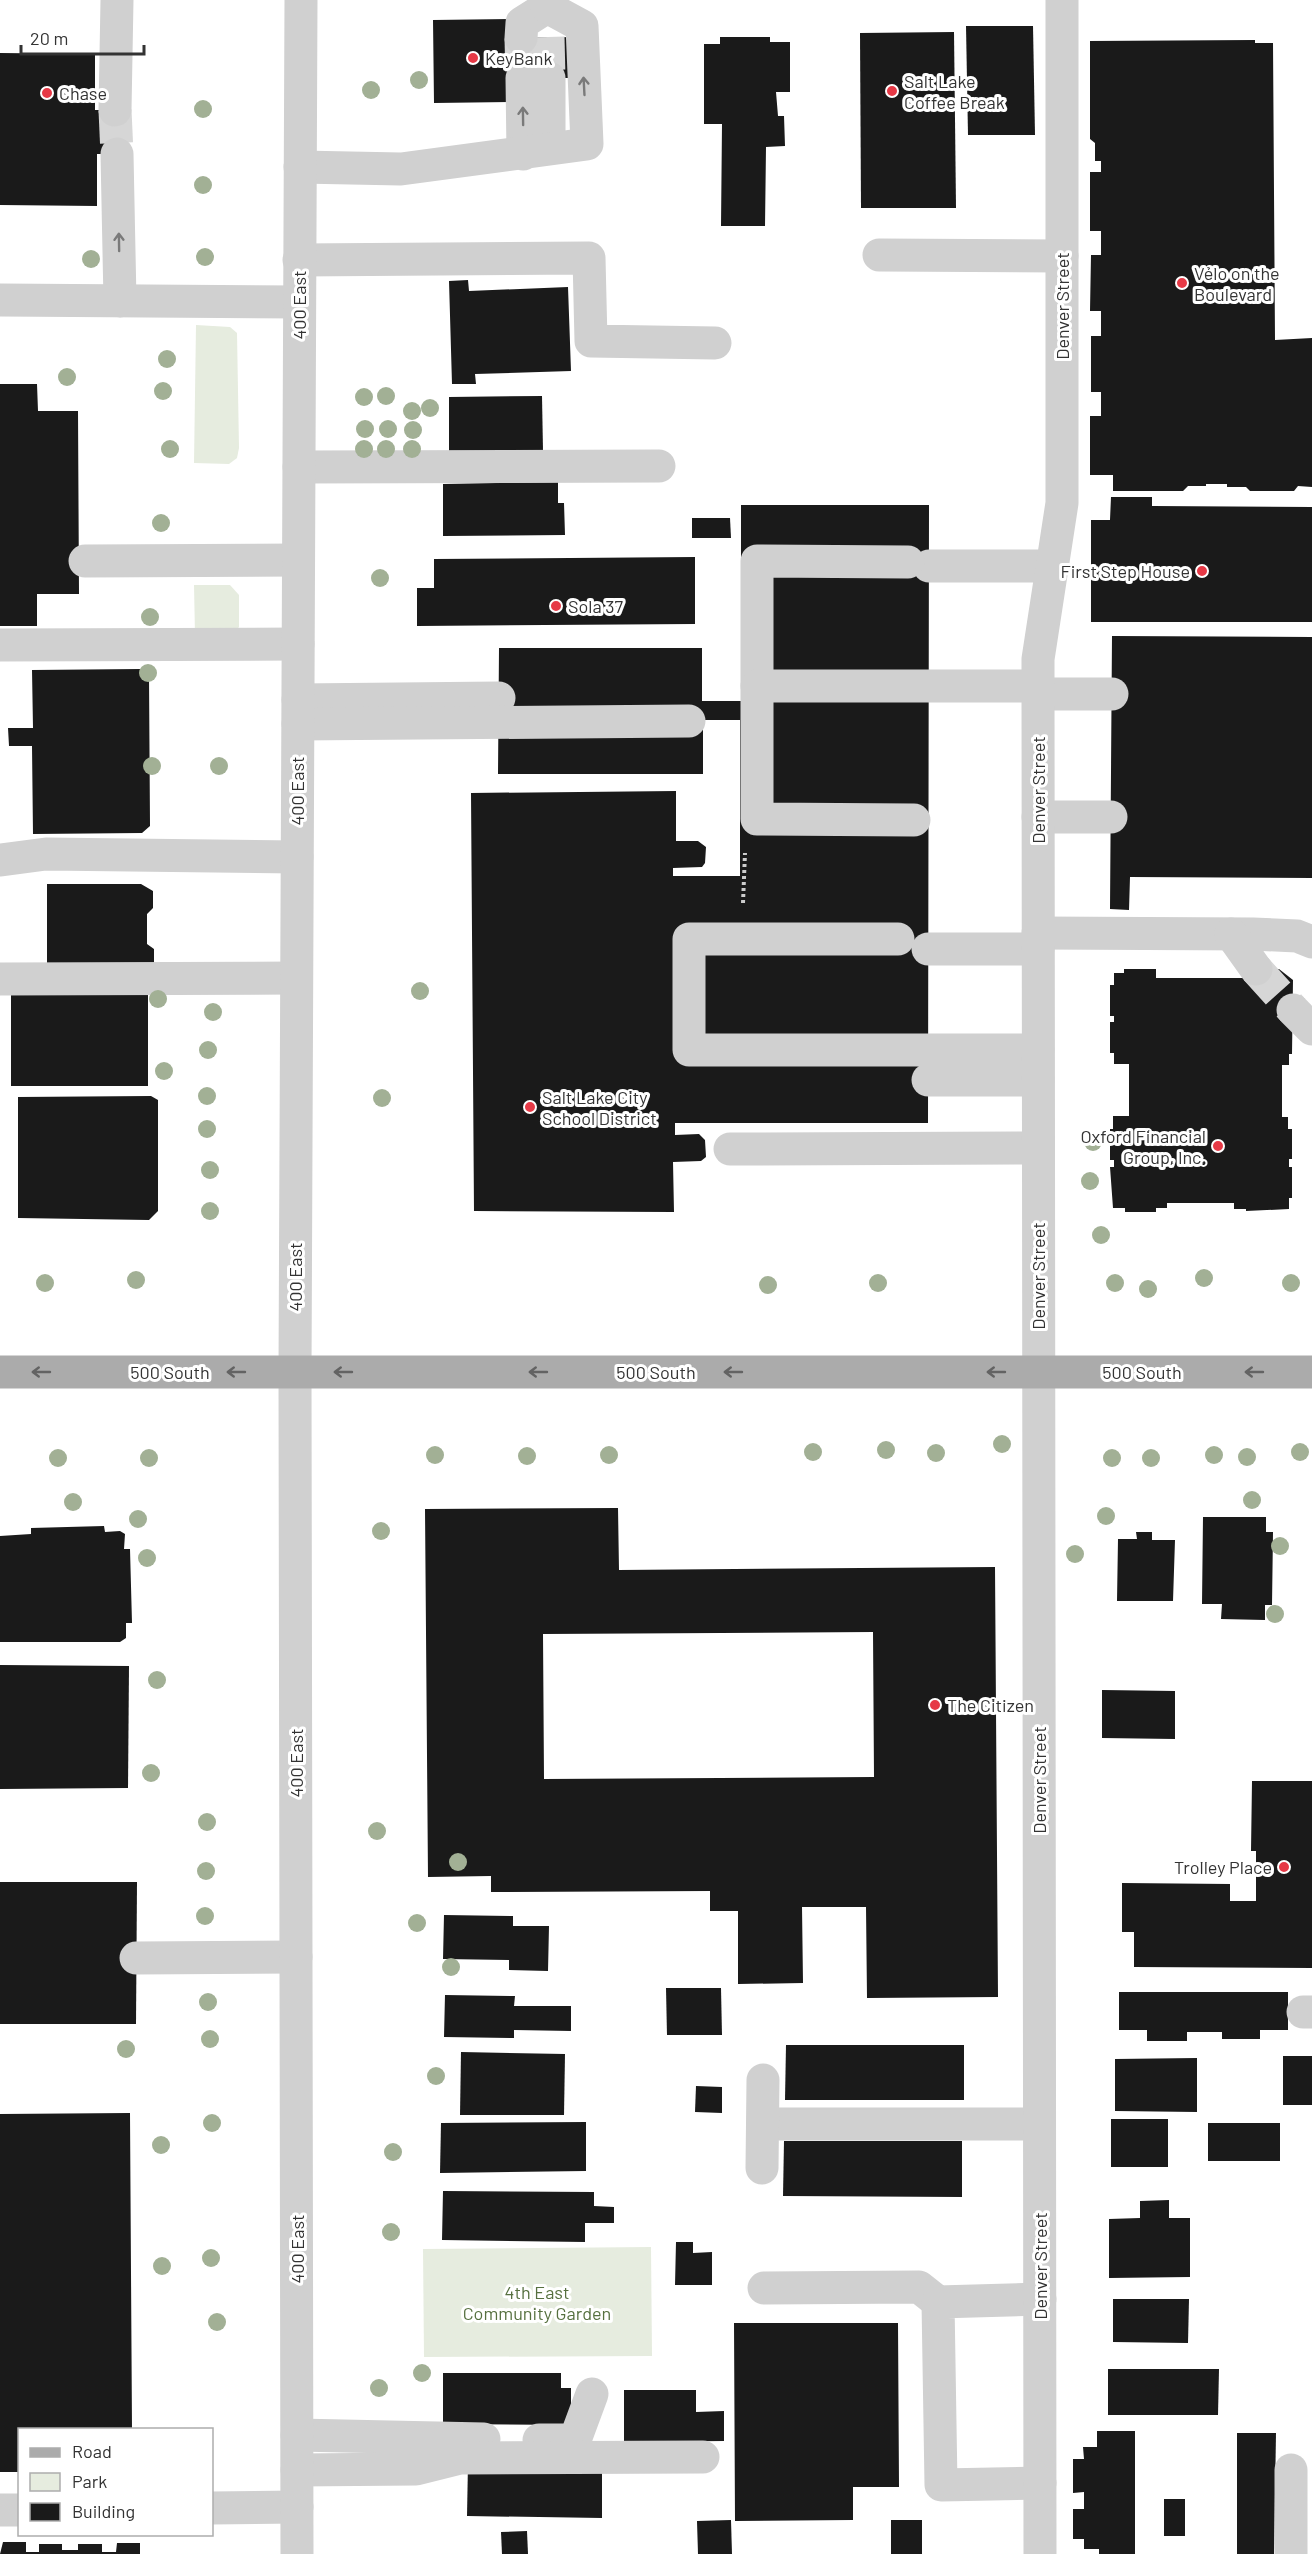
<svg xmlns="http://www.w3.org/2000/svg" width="1312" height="2554" font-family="Barlow,sans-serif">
<rect width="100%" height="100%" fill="#fff"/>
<!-- green -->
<g fill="#e6ecdf">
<polygon points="196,325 230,327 237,333 239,448 237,458 229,464 194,463"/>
<polygon points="194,585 230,585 239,595 239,627 232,635 195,635"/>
<polygon points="651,2247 652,2356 424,2357 423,2249"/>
</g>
<!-- building -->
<g fill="#1a1a1a" fill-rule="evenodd">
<polygon points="512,19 512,38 574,37 574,78 512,78 513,102 434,103 433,20"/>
<polygon points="966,26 1033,26 1035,135 968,135"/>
<polygon points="954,32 956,208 861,208 860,33"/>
<polygon points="720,37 770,37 770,42 790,42 790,92 776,92 778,116 784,116 785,146 766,147 765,226 721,226 722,124 704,124 704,44 720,44"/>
<polygon points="1255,40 1255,43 1273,43 1275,340 1312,338 1312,487 1298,486 1294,491 1250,491 1246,487 1227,487 1227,484 1206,484 1206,486 1188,486 1183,491 1113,491 1113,475 1090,475 1090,416 1101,416 1101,392 1091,392 1091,336 1101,336 1101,311 1090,311 1091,255 1101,255 1101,231 1090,231 1090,172 1101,172 1101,161 1095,161 1095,143 1090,139 1090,41"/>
<polygon points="0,53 95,54 95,110 123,110 123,154 97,154 97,206 0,205"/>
<polygon points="468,280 469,291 568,287 571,371 475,374 476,384 452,384 449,281"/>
<polygon points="0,384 37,384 38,411 78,411 79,594 37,594 37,626 0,626"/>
<polygon points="542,396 543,451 449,452 449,397"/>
<polygon points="558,482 558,503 564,503 565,535 443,536 443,484"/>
<polygon points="1111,497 1152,497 1152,506 1312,507 1312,622 1091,622 1091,520 1110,520"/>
<polygon points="741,505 929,505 928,1123 675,1123 675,1135 699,1134 705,1140 706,1157 701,1161 673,1162 674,1212 474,1211 471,793 676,791 676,841 698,841 706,847 705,863 702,867 673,868 673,876 740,876 740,720 703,720 703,774 498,774 499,648 702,648 702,701 741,701"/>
<polygon points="692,518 730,518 731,538 692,538"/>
<polygon points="695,557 695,624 417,626 417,588 434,588 434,559"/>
<polygon points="1112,636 1312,637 1312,878 1130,877 1129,910 1110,909"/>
<polygon points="140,669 149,675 150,826 142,833 33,834 32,746 9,746 8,728 33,728 32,670"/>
<polygon points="47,884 141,884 153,891 153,908 147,914 147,944 154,949 154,965 47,973"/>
<polygon points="1124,969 1156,969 1156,978 1242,978 1242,969 1279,969 1293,980 1292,1054 1289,1054 1289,1065 1282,1065 1282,1117 1288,1117 1288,1129 1292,1129 1292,1159 1289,1159 1289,1167 1292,1167 1292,1198 1289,1198 1289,1209 1246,1211 1246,1209 1234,1209 1234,1203 1167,1203 1167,1208 1156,1208 1156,1212 1125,1212 1125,1208 1113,1208 1110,1167 1114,1167 1114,1160 1110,1160 1110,1129 1113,1129 1113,1116 1129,1116 1129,1064 1114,1064 1114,1053 1110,1053 1110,1022 1114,1022 1114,1016 1110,1016 1110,985 1114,985 1114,973 1124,973"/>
<polygon points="11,993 148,994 148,1086 11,1086"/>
<polygon points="151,1096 158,1100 158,1211 149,1220 18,1218 18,1097"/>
<path d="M618,1508L619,1570L995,1567L998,1997L867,1998L866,1907H802L803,1983L738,1984V1911H710V1891L491,1892V1876L428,1877L425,1509ZM873,1632L874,1777L544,1779L543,1634Z"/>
<polygon points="1203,1517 1266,1517 1266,1532 1273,1532 1272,1605 1265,1605 1265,1620 1221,1619 1222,1604 1202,1604"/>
<polygon points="104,1526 105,1532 120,1531 125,1534 124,1549 130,1549 132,1623 126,1623 126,1638 120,1642 0,1642 0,1536 31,1534 31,1528"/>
<polygon points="1136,1532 1152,1532 1152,1540 1175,1540 1173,1601 1117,1601 1118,1539 1137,1539"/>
<polygon points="0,1665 129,1666 128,1788 0,1789"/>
<polygon points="1102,1690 1175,1691 1175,1739 1102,1738"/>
<polygon points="1252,1781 1312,1781 1312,1968 1134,1967 1134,1932 1122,1932 1122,1883 1230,1884 1230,1901 1256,1901 1256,1851 1251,1851"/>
<polygon points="0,1882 137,1882 136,2024 0,2024"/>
<polygon points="444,1915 513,1916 513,1926 549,1926 548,1971 509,1970 509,1960 443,1959"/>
<polygon points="666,1988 721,1988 722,2035 667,2035"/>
<polygon points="1119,1992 1288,1992 1288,2030 1260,2030 1260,2039 1222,2039 1222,2032 1187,2032 1187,2041 1147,2041 1147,2030 1119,2030"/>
<polygon points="445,1995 515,1996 514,2006 571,2006 571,2031 514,2030 514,2038 444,2037"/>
<polygon points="786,2045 964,2045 964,2100 785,2100"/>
<polygon points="461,2052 565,2054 564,2115 460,2115"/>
<rect x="1283" y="2056" width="29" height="49"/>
<polygon points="1197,2058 1197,2112 1115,2111 1115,2059"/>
<polygon points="696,2086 722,2087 722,2113 695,2112"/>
<polygon points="130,2113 132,2430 20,2430 20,2472 0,2472 0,2114"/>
<rect x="1111" y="2119" width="57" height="48"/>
<polygon points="586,2122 586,2171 440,2173 441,2123"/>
<rect x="1208" y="2123" width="72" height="38"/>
<polygon points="784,2141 962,2141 962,2197 783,2196"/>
<polygon points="443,2191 594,2192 594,2206 614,2207 614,2223 585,2223 585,2242 442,2240"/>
<polygon points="1169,2200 1169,2218 1190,2218 1190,2277 1109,2278 1109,2219 1140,2218 1140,2201"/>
<polygon points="676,2242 693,2242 693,2253 712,2252 712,2285 675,2285"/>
<polygon points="1113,2299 1189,2299 1188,2343 1113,2342"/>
<polygon points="734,2323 898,2323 899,2487 853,2487 853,2520 735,2521"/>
<polygon points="1108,2369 1219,2369 1218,2415 1108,2415"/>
<polygon points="443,2373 561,2373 561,2388 571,2388 571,2425 443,2424"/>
<polygon points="624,2390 696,2390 696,2412 724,2411 724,2441 624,2442"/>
<polygon points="1097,2431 1135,2431 1135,2554 1099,2554 1099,2549 1084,2549 1084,2539 1073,2539 1073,2509 1084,2509 1084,2492 1073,2493 1073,2459 1084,2459 1083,2447 1097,2447"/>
<polygon points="1237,2433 1276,2433 1274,2554 1237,2554"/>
<polygon points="602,2462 602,2518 467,2516 468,2463"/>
<rect x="1164" y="2499" width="21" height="37"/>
<polygon points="731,2520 732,2554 698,2554 697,2521"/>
<rect x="891" y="2520" width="31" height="34"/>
<polygon points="527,2531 528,2554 502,2554 501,2532"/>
<polygon points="3,2542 26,2542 26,2552 39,2552 39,2544 62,2544 62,2550 78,2550 78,2544 102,2544 102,2552 116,2552 117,2543 140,2543 140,2554 0,2554"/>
</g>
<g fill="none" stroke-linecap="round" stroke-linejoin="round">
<!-- minor-tunnel -->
<g stroke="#d6d6d6" stroke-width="33" stroke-dasharray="33 16" stroke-linecap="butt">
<polyline points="548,37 549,78"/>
<polyline points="521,38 522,78"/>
<polyline points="115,110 117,154"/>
<polyline points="1256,969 1293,1010"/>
</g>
<!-- path -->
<polyline stroke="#cdcdcd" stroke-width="4" stroke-dasharray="3 3" stroke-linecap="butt" points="743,903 745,853"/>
<!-- minor -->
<g stroke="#d0d0d0" stroke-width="33">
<polyline points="521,38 522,23 547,7"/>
<polyline points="522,78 523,154"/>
<polyline points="115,110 117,0"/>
<polyline points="549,148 549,78"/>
<polyline points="117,154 120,301"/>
<polyline points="300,167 401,169 587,144 582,26 547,7"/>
<polyline points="879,255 1062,256"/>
<polyline points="299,260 589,258 591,341 715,343"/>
<polyline points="0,300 299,302"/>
<polyline points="299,467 659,466"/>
<polyline points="85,561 298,560"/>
<polyline points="929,566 1053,566"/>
<polyline points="0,645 298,644"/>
<polyline points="757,686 757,561 908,562"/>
<polyline points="1038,694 1112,694"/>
<polyline points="298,700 499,698"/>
<polyline points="298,724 689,721"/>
<polyline points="1038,817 1111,817"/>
<polyline points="914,820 757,819 757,686 1038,686"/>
<polyline points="1,860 46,854 297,857"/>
<polyline points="1038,933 1253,934 1297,936 1312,942"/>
<polyline points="1231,934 1256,969"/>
<polyline points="898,939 689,939 689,1050 1038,1050"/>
<polyline points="928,949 1038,949"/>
<polyline points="0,979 296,978"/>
<polyline points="1293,1010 1312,1029"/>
<polyline points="928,1080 1038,1080"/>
<polyline points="730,1149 1038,1148"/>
<polyline points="136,1958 296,1957"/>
<polyline points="1303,2012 1312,2012"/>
<polyline points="763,2124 1039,2124"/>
<polyline points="762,2168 763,2080"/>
<polyline points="764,2288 919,2287 938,2302"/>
<polyline points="1040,2299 938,2302 941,2485 1040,2483"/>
<polyline points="297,2435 484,2439"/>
<polyline points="539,2440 575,2440 592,2394"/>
<polyline points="297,2470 416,2469 460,2458 703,2457"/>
<polyline points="1291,2470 1291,2554"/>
<polyline points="212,2508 297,2507"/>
<polyline points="0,2510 20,2510"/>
<polyline points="297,2554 295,1372 301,0"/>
<polyline points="1040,2554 1038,686 1038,659 1062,503 1062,0"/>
</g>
<!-- major -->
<polyline stroke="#ababab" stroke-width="33" points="0,1372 1312,1372"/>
</g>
<!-- trees -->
<g fill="#a2b095">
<circle cx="419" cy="80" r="9"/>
<circle cx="371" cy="90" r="9"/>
<circle cx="203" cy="109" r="9"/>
<circle cx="203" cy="185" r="9"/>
<circle cx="205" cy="257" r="9"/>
<circle cx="91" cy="259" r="9"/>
<circle cx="167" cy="359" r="9"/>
<circle cx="67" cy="377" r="9"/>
<circle cx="163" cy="391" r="9"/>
<circle cx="386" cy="396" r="9"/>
<circle cx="364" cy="397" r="9"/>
<circle cx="430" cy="408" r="9"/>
<circle cx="412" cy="411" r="9"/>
<circle cx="365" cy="429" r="9"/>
<circle cx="388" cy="429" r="9"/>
<circle cx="413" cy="430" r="9"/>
<circle cx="170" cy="449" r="9"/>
<circle cx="364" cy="449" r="9"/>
<circle cx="386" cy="449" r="9"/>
<circle cx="412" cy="449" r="9"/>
<circle cx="161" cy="523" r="9"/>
<circle cx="380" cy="578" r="9"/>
<circle cx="150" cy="617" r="9"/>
<circle cx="148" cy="673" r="9"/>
<circle cx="152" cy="766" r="9"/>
<circle cx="219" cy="766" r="9"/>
<circle cx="420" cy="991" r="9"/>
<circle cx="158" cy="999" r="9"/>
<circle cx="213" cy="1012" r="9"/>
<circle cx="208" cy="1050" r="9"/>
<circle cx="164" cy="1071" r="9"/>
<circle cx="207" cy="1096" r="9"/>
<circle cx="382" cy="1098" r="9"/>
<circle cx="207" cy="1129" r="9"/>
<circle cx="1093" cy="1142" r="9"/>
<circle cx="210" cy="1170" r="9"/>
<circle cx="1090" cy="1181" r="9"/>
<circle cx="210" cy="1211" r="9"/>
<circle cx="1101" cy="1235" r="9"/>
<circle cx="1204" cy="1278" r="9"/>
<circle cx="136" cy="1280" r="9"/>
<circle cx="45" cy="1283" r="9"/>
<circle cx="878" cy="1283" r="9"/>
<circle cx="1115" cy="1283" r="9"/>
<circle cx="1291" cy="1283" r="9"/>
<circle cx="768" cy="1285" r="9"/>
<circle cx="1148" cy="1289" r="9"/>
<circle cx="1002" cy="1444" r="9"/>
<circle cx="886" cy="1450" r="9"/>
<circle cx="813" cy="1452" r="9"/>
<circle cx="1300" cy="1452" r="9"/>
<circle cx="936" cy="1453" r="9"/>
<circle cx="435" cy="1455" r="9"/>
<circle cx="609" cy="1455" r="9"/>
<circle cx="1214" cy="1455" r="9"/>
<circle cx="527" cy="1456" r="9"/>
<circle cx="1247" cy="1457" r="9"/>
<circle cx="58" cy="1458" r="9"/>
<circle cx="149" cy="1458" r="9"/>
<circle cx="1112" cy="1458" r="9"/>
<circle cx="1151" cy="1458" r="9"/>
<circle cx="1252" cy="1500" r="9"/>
<circle cx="73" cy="1502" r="9"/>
<circle cx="1106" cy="1516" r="9"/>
<circle cx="138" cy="1519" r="9"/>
<circle cx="381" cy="1531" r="9"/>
<circle cx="1280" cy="1546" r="9"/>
<circle cx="1075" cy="1554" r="9"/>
<circle cx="147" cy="1558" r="9"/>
<circle cx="1275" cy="1614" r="9"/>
<circle cx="157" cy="1680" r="9"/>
<circle cx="151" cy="1773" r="9"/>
<circle cx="207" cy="1822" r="9"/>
<circle cx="377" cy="1831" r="9"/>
<circle cx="458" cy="1862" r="9"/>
<circle cx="206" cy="1871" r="9"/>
<circle cx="205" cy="1916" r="9"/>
<circle cx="417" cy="1923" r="9"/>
<circle cx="451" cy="1967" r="9"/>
<circle cx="208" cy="2002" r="9"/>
<circle cx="210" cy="2039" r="9"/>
<circle cx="126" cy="2049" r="9"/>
<circle cx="436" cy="2076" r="9"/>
<circle cx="212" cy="2123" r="9"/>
<circle cx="161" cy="2145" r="9"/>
<circle cx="393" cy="2152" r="9"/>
<circle cx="391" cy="2232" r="9"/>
<circle cx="211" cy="2258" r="9"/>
<circle cx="162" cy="2266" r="9"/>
<circle cx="217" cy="2322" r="9"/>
<circle cx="422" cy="2373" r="9"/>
<circle cx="379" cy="2388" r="9"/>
</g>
<!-- one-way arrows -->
<defs><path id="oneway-shaft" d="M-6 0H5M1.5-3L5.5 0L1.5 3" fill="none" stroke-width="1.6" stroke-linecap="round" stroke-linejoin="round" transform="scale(1.5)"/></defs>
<g stroke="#7a7a7a">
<use href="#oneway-shaft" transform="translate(584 86) rotate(-93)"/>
<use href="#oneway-shaft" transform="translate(523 116) rotate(-91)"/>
<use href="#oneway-shaft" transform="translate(119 242) rotate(-91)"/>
</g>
<g stroke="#636363">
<use href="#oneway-shaft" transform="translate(41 1372) rotate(180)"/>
<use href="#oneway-shaft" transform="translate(236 1372) rotate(-180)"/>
<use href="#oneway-shaft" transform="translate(343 1372) rotate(180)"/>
<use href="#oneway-shaft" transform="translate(538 1372) rotate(180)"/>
<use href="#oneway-shaft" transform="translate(733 1372) rotate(180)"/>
<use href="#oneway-shaft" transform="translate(996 1372) rotate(180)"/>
<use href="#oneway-shaft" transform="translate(1254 1372) rotate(180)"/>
</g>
<!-- markers -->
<g fill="#e63946" stroke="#fff" stroke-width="2">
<circle cx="473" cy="58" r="6"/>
<circle cx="892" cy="91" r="6"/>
<circle cx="47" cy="93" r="6"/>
<circle cx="1182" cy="283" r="6"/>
<circle cx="1202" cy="571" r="6"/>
<circle cx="556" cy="606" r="6"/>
<circle cx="530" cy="1107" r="6"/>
<circle cx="1218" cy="1146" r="6"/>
<circle cx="935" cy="1705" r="6"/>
<circle cx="1284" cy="1867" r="6"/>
</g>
<g text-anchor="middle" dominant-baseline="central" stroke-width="6" stroke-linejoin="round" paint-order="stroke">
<!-- poi labels -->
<g font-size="18" fill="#333" stroke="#fff" text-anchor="start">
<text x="485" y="58">KeyBank</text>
<text x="904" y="81">Salt Lake<tspan x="904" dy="21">Coffee Break</tspan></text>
<text x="59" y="93">Chase</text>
<text x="1194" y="273">Vélo on the<tspan x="1194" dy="21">Boulevard</tspan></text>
<text x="1190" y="571" text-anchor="end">First Step House</text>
<text x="568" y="606">Sola 37</text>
<text x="542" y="1097">Salt Lake City<tspan x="542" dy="21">School District</tspan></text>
<text x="1206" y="1136" text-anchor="end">Oxford Financial<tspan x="1206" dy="21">Group, Inc.</tspan></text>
<text x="947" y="1705">The Citizen</text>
<text x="1272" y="1867" text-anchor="end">Trolley Place</text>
</g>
<!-- street labels -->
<g font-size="18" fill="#333" stroke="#fff">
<text transform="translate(299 305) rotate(-90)">400 East</text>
<text transform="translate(1062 306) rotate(-90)">Denver Street</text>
<text transform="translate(1038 790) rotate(-90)">Denver Street</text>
<text transform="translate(297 791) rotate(-90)">400 East</text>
<text transform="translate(1038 1276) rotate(-90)">Denver Street</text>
<text transform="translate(295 1277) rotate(-90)">400 East</text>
<text x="170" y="1372">500 South</text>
<text x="656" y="1372">500 South</text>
<text x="1142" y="1372">500 South</text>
<text transform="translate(296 1763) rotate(-90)">400 East</text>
<text transform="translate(1039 1780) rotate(-90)">Denver Street</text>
<text transform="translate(297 2249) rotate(-90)">400 East</text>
<text transform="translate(1040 2266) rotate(-90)">Denver Street</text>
</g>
<!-- park labels -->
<g font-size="18" fill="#56703f" stroke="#fff">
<text x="537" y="2292">4th East<tspan x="537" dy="21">Community Garden</tspan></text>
</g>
</g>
<!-- legend -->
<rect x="18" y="2428" width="195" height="108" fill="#ffffff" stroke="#adadad" stroke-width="1.5"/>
<rect x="30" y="2448" width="30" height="9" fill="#ababab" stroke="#adadad" stroke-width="1.5"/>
<text x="72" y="2458" font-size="18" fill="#333333">Road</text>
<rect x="30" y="2473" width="30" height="18" fill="#e6ecdf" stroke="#adadad" stroke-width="1.5"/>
<text x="72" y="2488" font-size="18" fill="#333333">Park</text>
<rect x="30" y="2503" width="30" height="18" fill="#1a1a1a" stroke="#adadad" stroke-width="1.5"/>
<text x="72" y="2518" font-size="18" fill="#333333">Building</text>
<!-- scale -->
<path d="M21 45v9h123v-9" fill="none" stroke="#333333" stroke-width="3"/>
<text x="30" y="45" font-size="18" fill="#333333" stroke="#ffffff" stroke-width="4.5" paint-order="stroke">20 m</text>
</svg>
